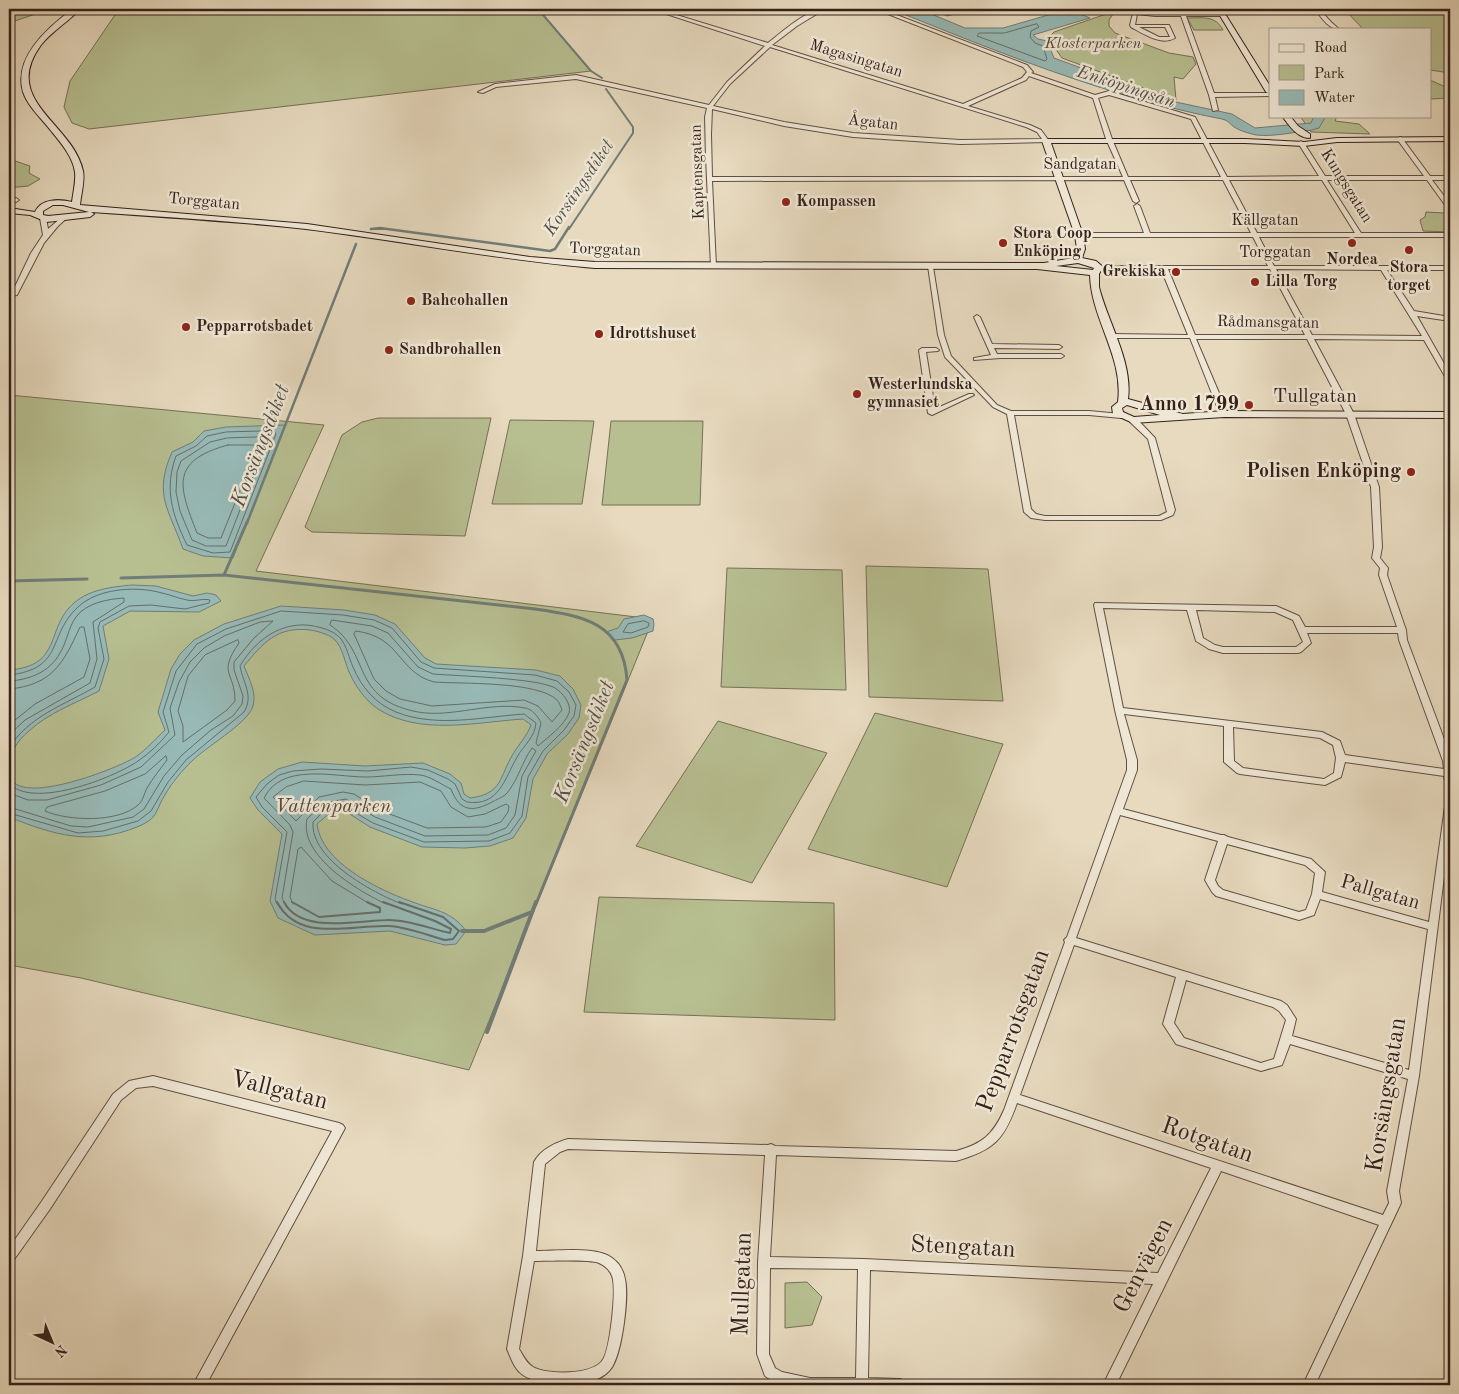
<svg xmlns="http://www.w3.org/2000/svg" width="1459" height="1394" font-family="'Old Standard TT',serif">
<rect width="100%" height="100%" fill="#e7dabf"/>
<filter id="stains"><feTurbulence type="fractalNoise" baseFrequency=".004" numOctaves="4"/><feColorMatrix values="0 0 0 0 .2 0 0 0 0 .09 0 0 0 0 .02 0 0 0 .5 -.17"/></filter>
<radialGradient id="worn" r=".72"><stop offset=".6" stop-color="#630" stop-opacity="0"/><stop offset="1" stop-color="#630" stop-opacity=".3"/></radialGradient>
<!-- green -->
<g fill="#b7bf91" stroke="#767055">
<polygon points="9,9 50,9 9,23"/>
<polygon points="119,9 538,9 591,71 89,129 72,123 64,107 70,81"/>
<polygon points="1344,9 1450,9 1450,73 1430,70 1430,29 1363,29"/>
<polygon points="1109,13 1113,14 1109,20 1109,26 1115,33 1169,53 1193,57 1196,64 1183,79 1174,77 1176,100 1062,58 1057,51 1057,44 1051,35 1054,32"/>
<path d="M1187,18C1203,18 1215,15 1223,30H1194Z"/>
<polygon points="1430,80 1450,89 1450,98 1430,99"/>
<polygon points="1300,116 1337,116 1335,121 1359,124 1370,134 1311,132"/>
<polygon points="9,159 30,166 29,173 40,179 28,186 9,188"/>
<polygon points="1426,212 1444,213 1450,219 1450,232 1423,231 1420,220 1425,217"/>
<polygon points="9,395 324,425 256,571 653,619 469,1070 81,978 9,965"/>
<polygon points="378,418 491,418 465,536 312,532 305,527 342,435 362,422"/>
<polygon points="510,420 594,421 582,504 492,504"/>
<polygon points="611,421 703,421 700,505 602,505"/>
<polygon points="866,566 988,569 1003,701 869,697"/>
<polygon points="727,568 842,570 846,690 721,687"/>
<polygon points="875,713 1003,744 947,887 808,849"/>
<polygon points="718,721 827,753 752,883 636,846"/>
<polygon points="599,897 834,903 835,1020 584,1012"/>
<polygon points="807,1282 822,1297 812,1325 785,1328 785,1283"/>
</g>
<!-- water -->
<g fill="#97bab7" stroke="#707d78">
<path d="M891,9H974L947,16L934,10L928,11L929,13L965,28H1003L1069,9L1090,18L1033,35L1038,39L1047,41L1054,58L1171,101L1232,114L1255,128L1311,123L1314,116H1326L1319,128L1312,130C1294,132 1274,137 1256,135C1248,133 1240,131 1234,127C1230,124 1228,120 1222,119C1108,97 998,52 891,9Z"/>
<path d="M285,425L233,558L203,556L183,549C169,509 153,495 172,452L193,442L204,431L226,427Z"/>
<path d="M132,585L156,586L193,596L207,593L216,595L221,601L199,612L130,611L103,626L109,659L99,691C76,703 48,713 29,731C17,741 9,753 9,770C8,812 115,769 134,758C145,751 155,739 165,730L158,712L171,669L180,654L194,640L224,624L281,606L344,610L375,615L395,624L425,658L436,664L536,670L560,676L573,689L581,705L579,718L568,734L547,754L533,779L526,818L513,838L490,846L465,848L422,847L370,827L345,811L330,813L317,824C321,862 377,889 410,901C432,910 451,910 466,931L456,944L445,945L390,931L315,935L278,918L270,901L282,834L258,810L250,798L260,782L278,769L302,762L365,766L423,763L450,774L461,783L464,794L470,798C503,794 499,777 513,754C519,744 527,736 531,725L523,719C477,722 420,736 378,709C366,701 356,687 350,674C345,664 343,647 334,639C328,634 317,631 310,630C277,626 263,643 244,666C249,679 257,693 253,706C248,724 203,748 189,764C178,775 169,787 162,800C159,805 157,813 153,817C150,821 142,825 137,827C90,846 54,835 9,817V670C63,666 45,628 74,603C90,589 112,587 132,585Z"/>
<polygon points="644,615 653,619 654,624 653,631 632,638 615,640 606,632 618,628 624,619"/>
</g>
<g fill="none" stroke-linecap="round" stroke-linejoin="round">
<!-- shore-far1 -->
<g stroke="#666e68" stroke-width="1">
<polygon points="1037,24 1039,27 1031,31 1030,37 1035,43 1043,46 1047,59 1045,61 977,36 979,33 1004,33"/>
<path d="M274,431L276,434L230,552L213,553L187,545C172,514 164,489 176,456L196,446L207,436L226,432Z"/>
<polygon points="265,437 267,440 226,546 206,546 192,540 180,511 176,492 177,472 181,461 210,442 227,438"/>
<path d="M228,445H254L257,448L221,538H208L197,533C179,487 169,461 228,445Z"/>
<path d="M332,620L372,626L388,633L418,667L433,674C457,676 538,678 555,688C562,692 572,704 569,713C564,726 548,737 538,746L536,743L541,723C538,716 532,709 525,708C490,701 453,718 418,712C349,699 372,652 330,625Z"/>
<polygon points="644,621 649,623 648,627 631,633 623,632 628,624"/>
<path d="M356,631C402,637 397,672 434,682C461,684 538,681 557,700C559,702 561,707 562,710L552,722L538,706L524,700L432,706L400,699L386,691L374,679L354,634Z"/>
<path d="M238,640L239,643C217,675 235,671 235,701L227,710L183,742V726L178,711L188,676L205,655Z"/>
<path d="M9,675C65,669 47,635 78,607C97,589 133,586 158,592C168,594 177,598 187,600C195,602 202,598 210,600L209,603L185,609L151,605L129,606L100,622L98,628L104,659L95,687C64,705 29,716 9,748"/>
<path d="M9,681C29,680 50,672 60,653C67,642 68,628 76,617C86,603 108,599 124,598V602L93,622L97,659L90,683L25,720L9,735"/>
<path d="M9,689C52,685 63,664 80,627H84L90,659L84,677L35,704L9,725"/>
<path d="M166,756L167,760C160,769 153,778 147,788C144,794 143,801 138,805C118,823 68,821 45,811L47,807L105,791L145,774Z"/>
<polygon points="304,781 365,785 420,782 441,791 451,807 468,817 485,814 506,804 509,806 508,812 501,822 486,827 427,828 379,810 354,794 343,792 319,797 296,821 273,797 286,787"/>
<path d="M9,783C31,810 114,778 138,761C150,753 160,743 169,732L163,712L176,671L197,644L226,629L281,611L343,615L374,620L392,628L421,662L434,668L535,675L557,681L569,692L576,705L574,716L564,730L543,751L528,777L522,816L510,833L489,841L424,842L373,823L344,806L327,808L313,822C310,859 373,893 402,904"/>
<polyline points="9,793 28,800 47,800 101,785 141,767 175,735 170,708 179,682 190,662 204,648 224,636 260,622 273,621 254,638 234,662 234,670 243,696 242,704 233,716 211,730 182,755 164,776 144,809 133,817 88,827 71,826 9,807"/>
<path d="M9,813L78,833L103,831L138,821L151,811L168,782L186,760L244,712C254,696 243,683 240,666C257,637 287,617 322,628C329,630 336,633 341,639C347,647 349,658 353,667C361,687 376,704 396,712C436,728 482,717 524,714L536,723C535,737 524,745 517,757C505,778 499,807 467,802L462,799L455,784L448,779L428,770L411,767L368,771L321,769L293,771L279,775L267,784L256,797L262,807L287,832L275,899L277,904"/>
<path d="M285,904L282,898L293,832L290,825L264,798C282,762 334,777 366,777C383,777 402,773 420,775C430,776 442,785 451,789C460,813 474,812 494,801C498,799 505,796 507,793C518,780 522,762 532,748L536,751L522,776L515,815L506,828L488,835L425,836L375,817L346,799L324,803L307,819C299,856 358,891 386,904"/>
<polyline points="293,904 290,897 298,849 301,847 332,881 370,904"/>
</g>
<!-- shore -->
<g stroke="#666e68" stroke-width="2">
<path d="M277,902C299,944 352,924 389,926C407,927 427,935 445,940L453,939L459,931L443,917L399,902"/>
<path d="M284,902C301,935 359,920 389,920C409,920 431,929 450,933L451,929L435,921L383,902"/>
<polyline points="292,902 319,917 380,912 380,908 367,902"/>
</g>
<!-- stream-far3 -->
<g stroke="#707d78" stroke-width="2">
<polyline points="538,9 591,71 602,78"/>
<polyline points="373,229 385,229"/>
<polyline points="569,229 633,133 633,127 606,89"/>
</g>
<!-- stream-far2 -->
<g stroke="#707d78" stroke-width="2.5">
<polyline points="371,229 380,228 550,251 555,249 569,227"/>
<polyline points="247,523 356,244"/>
</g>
<!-- stream-far1 -->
<g stroke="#707d78" stroke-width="3">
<polyline points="224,575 247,522"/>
<path d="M121,578L224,575L535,609C584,616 623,623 627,680L536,904"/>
<polyline points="9,581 87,579"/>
</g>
<!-- stream -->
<g stroke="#707d78" stroke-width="4">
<polyline points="462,931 484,931 532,912"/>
<polyline points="487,1032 536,902"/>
</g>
<defs>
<g id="street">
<path d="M651,9H657L768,43C782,32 807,9 825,9L797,26L772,45L963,104L1022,78L1027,72L1023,67L875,9H881L1027,65L1033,72L1031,73L1095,95L1109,91L1195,117L1227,177L1319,176L1298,143L1301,141L1304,143L1325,176H1424L1397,139L1400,137L1402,138L1430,176H1450V180H1432L1450,204V210L1448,209L1427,180H1327L1361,233H1450V237H1259L1274,266H1450V270H1387L1414,311L1450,317V321L1417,316L1450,374V382L1447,380L1424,340L1314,339L1354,414L1379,487L1382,547L1380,558L1388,568L1387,575L1406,630L1407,640L1450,755V829L1419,1076L1399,1191L1401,1203L1315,1385H1303L1379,1225L1221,1171L1116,1385H1103L1153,1284L870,1270L868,1378L900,1379L905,1381L906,1385H784L774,1382L765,1376L757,1354L758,1262L765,1155L568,1149L560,1152L545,1164L536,1251C555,1251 590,1247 607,1255C617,1260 623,1268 625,1279C629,1296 622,1359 609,1371C593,1389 542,1388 523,1375C514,1369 511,1358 507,1349L523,1256L534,1162C541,1149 555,1143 568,1139L768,1145L771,1144L775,1146L956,1151C982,1144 993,1135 1004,1110L1065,942L1064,940L1067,937L1127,770V760L1115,710L1094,605L1095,603L1276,606L1299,616L1305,627H1397L1379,575L1380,568L1372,558L1374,547L1371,487L1346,414L1307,339H1196L1228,414L1224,416L1220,414L1190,338H1111L1108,336L1111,334L1188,335L1161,269H1099L1097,268V266H1268L1253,237H1079L1076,235L1079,233H1144L1134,206L1137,204L1140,206L1150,233H1251L1223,180H1130L1139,201L1136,203L1133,201L1124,180L712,181L716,266L711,267L706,157L705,117L707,108L576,79L496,87L483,93L478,92L495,84L576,75L709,105L727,82L765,46ZM770,47L1026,127L1037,132L1042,139L960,140L853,133L784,122L713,106L730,84ZM1029,76L1093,98L1106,139L1123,177H712L711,134L712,109L784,126L853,137L960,144L1048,142L1049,141L1041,130L1030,125L968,106L1026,80ZM1109,95L1191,119L1221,177H1128L1112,139L1098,98ZM1229,180H1322L1355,233H1257ZM1168,269H1270L1305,335H1195ZM1276,269L1381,270L1422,336L1312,335ZM1103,608L1187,610L1196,641L1209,649L1223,653H1298L1301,652L1311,643L1307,633H1398L1399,640L1443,761L1444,769L1345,755L1340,741L1322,732L1123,708ZM1196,610L1275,612L1293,620L1303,642L1296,647H1223L1215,645L1203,638ZM1124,714L1224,726V762L1237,773L1240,774L1325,785L1341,777L1345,762L1444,776L1447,792L1429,922L1322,892L1325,872L1311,859L1228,837L1224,835H1221L1123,809L1137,770V760ZM1233,727L1320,738L1333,745L1336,758L1334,773L1324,779L1243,768L1234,761ZM1120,815L1218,841L1205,880L1212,892L1216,896L1299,920L1314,915L1320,899L1428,929L1409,1070L1292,1036L1296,1019L1287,1005L1281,1001L1076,938ZM1227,844L1305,865L1315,873L1312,894L1306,910L1299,912L1223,890L1218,886L1215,880ZM1074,945L1176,977L1163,1024L1176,1044L1261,1071L1282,1065L1290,1044L1408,1079L1387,1191L1389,1203L1383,1215L1020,1095ZM1186,980L1273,1007L1279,1011L1286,1020L1274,1059L1261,1063L1184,1038L1174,1023ZM1017,1103L1211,1168L1158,1273L864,1259L770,1257L776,1155L956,1161C994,1150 1004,1140 1017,1103ZM534,1261C546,1261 590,1259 599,1263C604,1265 610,1270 612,1276C617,1288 610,1352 602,1361C591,1375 547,1375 533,1367C526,1363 523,1355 519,1349ZM770,1268L858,1269L856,1378H810L782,1372L775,1368L769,1354Z"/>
<path d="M1111,9H1121L1155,14H1225V16H1186L1214,93H1270V96L1215,97L1218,110L1213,111L1209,95L1181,16H1155L1137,14L1135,25H1169L1175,38C1161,46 1144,34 1131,27L1130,25L1133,13L1113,10ZM1139,27H1165L1170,37H1159Z"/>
<path d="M1315,9H1319L1331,22L1339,29C1328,29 1321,17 1315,9Z"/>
<polygon points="9,198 16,198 19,200 16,202 9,202"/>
<polygon points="43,216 46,218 48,229 62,217 67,218 58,226 44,243 17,295 12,296 11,295 31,253 43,235 40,218"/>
<polygon points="928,266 933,267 944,335 951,356 997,405 1011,411 1089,411 1121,414 1125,416 1121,418 1089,415 1014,415 1031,509 1036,514 1045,516 1159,516 1167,512 1148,439 1130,422 1129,420 1133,418 1136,418 1155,438 1175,510 1173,515 1161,520 1045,520 1031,518 1024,512 1007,414 993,407 945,357 938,335"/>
<polygon points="977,315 980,317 992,344 1059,345 1062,347 1059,349 994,348 997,354 1061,354 1064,356 1061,358 1000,358 974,360 974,358 991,355 974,317"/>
<polygon points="936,348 939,350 938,351 926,352 935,409 969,394 973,394 974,395 932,415 928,413 919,350 922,348"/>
<polygon points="153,1076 339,1123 343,1125 345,1128 206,1385 193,1385 332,1131 153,1086 136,1088 121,1100 50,1209 13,1261 9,1262 9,1248 42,1201 113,1094 129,1081"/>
</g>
<g id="secondary">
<path d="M73,9H80C68,22 52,31 41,45C0,101 73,123 83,171C85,181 81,194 80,205L307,224L530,257L595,262L1044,263L1073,258L1077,249L1075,235L1042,141L1043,139H1245L1304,142L1337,138L1450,137V141L1337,142L1304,146L1245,143H1051L1083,235L1085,249L1082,258L1096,261L1103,267L1099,274V287C1108,323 1133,362 1128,399L1183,414L1224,411L1450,412V418L1224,417L1133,423L1113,414L1112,407L1118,402C1124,357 1091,319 1090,275L1037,269L595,268C498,260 403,241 306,229C235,221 163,217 91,212L94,214L90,217L47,222L30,215L9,213V208L35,212C41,198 60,199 72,202C73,193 76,182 75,172C73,157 61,143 52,132C43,120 28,107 23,92C13,57 48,27 73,9ZM53,205H63L89,212L48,216L43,215V211ZM1078,263L1094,268L1093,270L1056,266ZM1127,405L1160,415L1134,417L1123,412L1122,408Z"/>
<polygon points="1216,9 1222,9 1270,86 1270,94 1266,92"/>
<path d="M1282,116H1290L1298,126L1310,134V138C1297,138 1289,125 1282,116Z"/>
</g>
</defs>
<!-- street casing -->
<use href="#street" stroke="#624f42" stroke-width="2"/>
<!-- secondary casing -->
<use href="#secondary" stroke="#352119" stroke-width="2"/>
<!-- street -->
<use href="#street" fill="#efe7d5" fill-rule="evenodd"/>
<!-- secondary -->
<use href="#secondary" fill="#efe7d5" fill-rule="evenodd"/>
</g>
<!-- markers -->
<g fill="#8f2418" stroke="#efe7d5" stroke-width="2">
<circle cx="786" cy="202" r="5"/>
<circle cx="1003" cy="243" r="5"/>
<circle cx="1352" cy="243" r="5"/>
<circle cx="1409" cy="250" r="5"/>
<circle cx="1176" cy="272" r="5"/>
<circle cx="1255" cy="282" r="5"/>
<circle cx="411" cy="301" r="5"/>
<circle cx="186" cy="327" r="5"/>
<circle cx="599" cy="334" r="5"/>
<circle cx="389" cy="350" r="5"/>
<circle cx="857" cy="394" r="5"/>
<circle cx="1249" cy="405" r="5"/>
<circle cx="1411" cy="472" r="5"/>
</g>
<g text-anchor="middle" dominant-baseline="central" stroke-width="5" stroke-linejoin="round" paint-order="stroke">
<!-- far-park labels -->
<g font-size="16" font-style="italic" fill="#564837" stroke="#efe7d5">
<text x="1093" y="44">Klosterparken</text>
</g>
<!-- far-street labels -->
<g font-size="16" fill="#352119" stroke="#efe7d5">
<text transform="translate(856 59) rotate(17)">Magasingatan</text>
<text transform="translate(873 123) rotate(6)">Ågatan</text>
<text x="1080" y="165">Sandgatan</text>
<text transform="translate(698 172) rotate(-92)">Kaptensgatan</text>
<text transform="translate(1346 186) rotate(58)">Kungsgatan</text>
<text transform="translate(204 202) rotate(5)">Torggatan</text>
<text x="1265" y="221">Källgatan</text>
<text transform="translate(605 250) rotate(2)">Torggatan</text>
<text x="1275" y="253">Torggatan</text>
<text transform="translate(1268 323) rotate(1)">Rådmansgatan</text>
</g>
<!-- far-poi labels -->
<g font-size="16" font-weight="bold" fill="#352119" stroke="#efe7d5" text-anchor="start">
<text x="796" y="202">Kompassen</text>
<text x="1013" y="234">Stora Coop<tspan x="1013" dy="18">Enköping</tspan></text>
<text x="1352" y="260" text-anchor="middle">Nordea</text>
<text x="1409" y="268" text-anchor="middle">Stora<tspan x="1409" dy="18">torget</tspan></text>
<text x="1166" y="272" text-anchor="end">Grekiska</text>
<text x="1265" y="282">Lilla Torg</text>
<text x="421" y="301">Bahcohallen</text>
<text x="196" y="327">Pepparrotsbadet</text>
<text x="609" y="334">Idrottshuset</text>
<text x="399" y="350">Sandbrohallen</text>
<text x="867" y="385">Westerlundska<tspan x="867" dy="18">gymnasiet</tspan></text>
</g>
<!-- far-water labels -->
<g font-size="18" font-style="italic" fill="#524f48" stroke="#efe7d5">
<text transform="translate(1126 87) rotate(18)">Enköpingsån</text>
<text transform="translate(579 188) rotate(-56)">Korsängsdiket</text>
</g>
<!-- street labels -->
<g font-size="20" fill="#352119" stroke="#efe7d5">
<text x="1315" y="397">Tullgatan</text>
<text transform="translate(1380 893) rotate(16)">Pallgatan</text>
</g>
<!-- poi labels -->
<g font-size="20" font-weight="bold" fill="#352119" stroke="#efe7d5" text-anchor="end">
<text x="1239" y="405">Anno 1799</text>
<text x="1401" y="472">Polisen Enköping</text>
</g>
<!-- park labels -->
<g font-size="20" font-style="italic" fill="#564837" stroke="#efe7d5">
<text x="333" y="807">Vattenparken</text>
</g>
<!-- water labels -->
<g font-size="21" font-style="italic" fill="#524f48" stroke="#efe7d5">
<text transform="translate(261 446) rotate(-69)">Korsängsdiket</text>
<text transform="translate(585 742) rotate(-68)">Korsängsdiket</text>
</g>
<!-- near-street labels -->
<g font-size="24" fill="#352119" stroke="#efe7d5">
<text transform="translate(1014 1031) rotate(-70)">Pepparrotsgatan</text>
<text transform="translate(279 1091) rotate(14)">Vallgatan</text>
<text transform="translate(1387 1095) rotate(-81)">Korsängsgatan</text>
<text transform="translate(1207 1141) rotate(19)">Rotgatan</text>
<text transform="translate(963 1248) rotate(3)">Stengatan</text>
<text transform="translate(1144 1266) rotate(-63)">Genvägen</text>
<text transform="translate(743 1284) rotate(-88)">Mullgatan</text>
</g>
</g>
<!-- margin -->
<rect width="1459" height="1394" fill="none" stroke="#e7dabf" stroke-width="30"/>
<rect x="10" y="10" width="1439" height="1374" fill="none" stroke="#352119" stroke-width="2.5"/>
<rect x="15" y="15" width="1429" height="1364" fill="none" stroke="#352119"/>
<!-- legend -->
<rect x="1269" y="28" width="162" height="90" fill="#efe7d5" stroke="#a5988a"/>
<rect x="1279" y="44" width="25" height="8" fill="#efe7d5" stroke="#a5988a"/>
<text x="1314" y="52" font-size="15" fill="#352119">Road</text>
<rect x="1279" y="65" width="25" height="15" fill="#b7bf91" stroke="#a5988a"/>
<text x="1314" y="78" font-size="15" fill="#352119">Park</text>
<rect x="1279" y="90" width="25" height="15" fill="#97bab7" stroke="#a5988a"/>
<text x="1314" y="102" font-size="15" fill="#352119">Water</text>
<!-- north arrow -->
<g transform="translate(52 1342) rotate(136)" stroke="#efe7d5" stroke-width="4" paint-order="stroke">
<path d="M0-4L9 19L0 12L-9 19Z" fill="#352119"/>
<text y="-8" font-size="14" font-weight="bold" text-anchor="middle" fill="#352119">N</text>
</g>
<rect width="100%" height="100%" filter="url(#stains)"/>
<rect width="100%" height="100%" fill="url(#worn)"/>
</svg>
